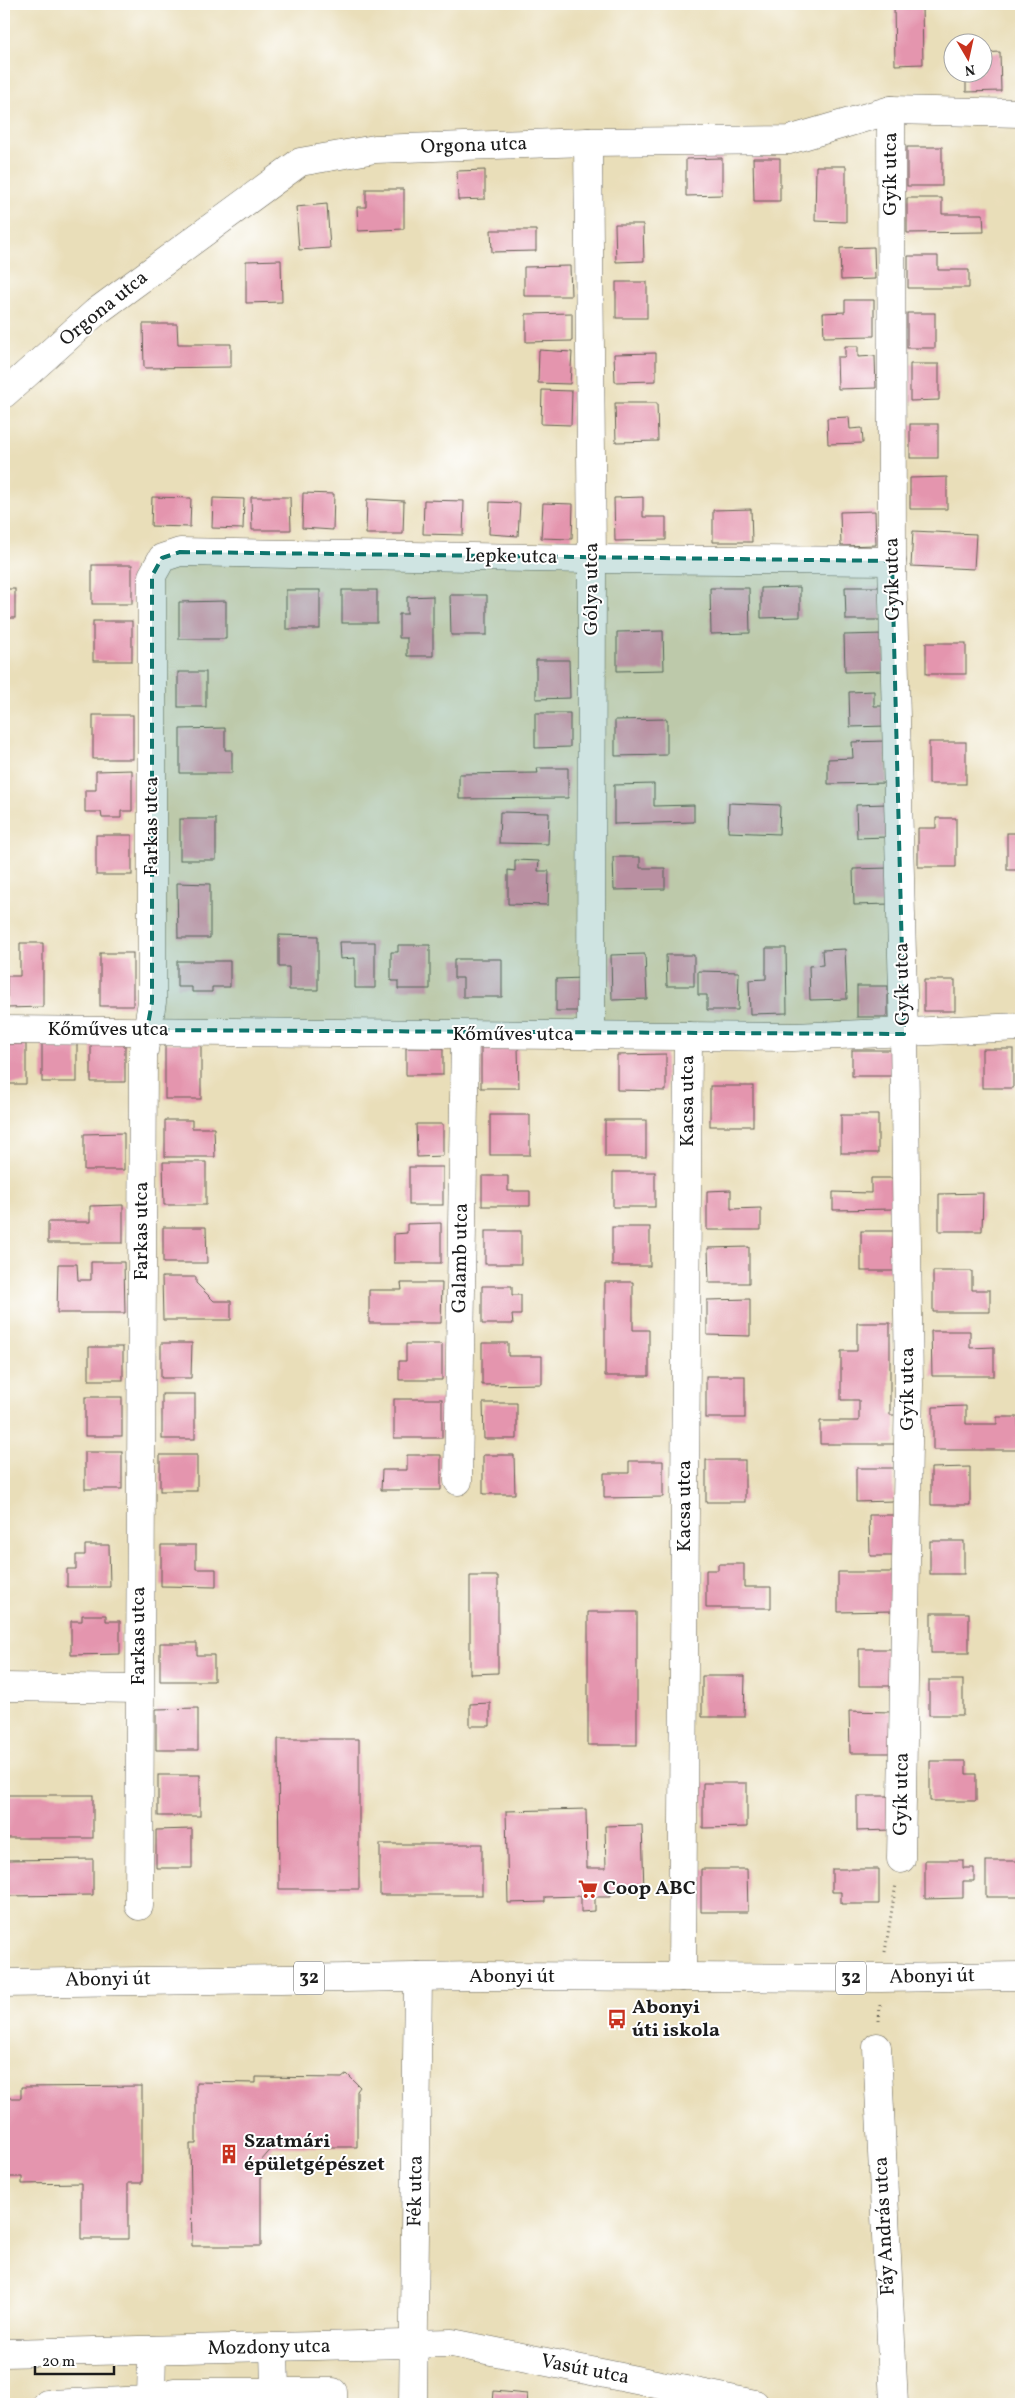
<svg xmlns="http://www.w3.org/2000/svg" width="1025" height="2408" font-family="Vollkorn,serif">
<rect width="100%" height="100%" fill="#fff"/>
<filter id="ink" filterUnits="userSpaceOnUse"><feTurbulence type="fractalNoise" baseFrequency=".02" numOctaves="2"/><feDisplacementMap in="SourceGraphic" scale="10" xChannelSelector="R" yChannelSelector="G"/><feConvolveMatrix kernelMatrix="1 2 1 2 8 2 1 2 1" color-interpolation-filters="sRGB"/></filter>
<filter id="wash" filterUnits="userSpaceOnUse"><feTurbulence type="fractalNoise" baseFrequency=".0096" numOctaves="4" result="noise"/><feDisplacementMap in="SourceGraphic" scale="20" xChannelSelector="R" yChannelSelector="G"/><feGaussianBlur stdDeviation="1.12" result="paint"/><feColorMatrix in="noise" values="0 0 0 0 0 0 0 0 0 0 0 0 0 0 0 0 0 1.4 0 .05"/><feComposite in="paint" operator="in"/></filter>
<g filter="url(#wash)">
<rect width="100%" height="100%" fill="#e9deb9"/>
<g id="blocks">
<!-- building -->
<g fill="#e495ae">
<polygon points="894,4 922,4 923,64 895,65"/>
<polygon points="1000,52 1001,91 966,92 966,72 982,72 982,53"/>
<rect x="907" y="147" width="35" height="39"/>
<polygon points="722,158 722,195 686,196 686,159"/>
<polygon points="753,158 780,158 780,201 754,201"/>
<polygon points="816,166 846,166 846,222 815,221"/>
<polygon points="485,170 485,199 458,200 457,171"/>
<polygon points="366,189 404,189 404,229 358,231 357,207 366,207"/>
<polygon points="907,198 942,198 942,214 983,214 984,232 907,233"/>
<polygon points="327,204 330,248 299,250 296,207"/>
<polygon points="615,224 643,224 644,261 616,262"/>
<polygon points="491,230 536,230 536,251 492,252"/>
<polygon points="874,247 875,279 841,280 840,248"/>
<polygon points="908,256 938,256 938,270 969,270 969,288 908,288"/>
<polygon points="281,260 282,302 246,303 246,261"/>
<polygon points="570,266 571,296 524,296 524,267"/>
<rect x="616" y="282" width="31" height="36"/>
<polygon points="845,300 874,300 874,336 824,337 823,313 845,312"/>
<polygon points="572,313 572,341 526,342 526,314"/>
<rect x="907" y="313" width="28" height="35"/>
<polygon points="143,324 177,324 178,344 231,344 231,367 144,368"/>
<polygon points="845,346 858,346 858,357 875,356 876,388 838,389 837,357 845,357"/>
<polygon points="539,350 572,352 570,384 538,383"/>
<polygon points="656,353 656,381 615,382 614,354"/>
<polygon points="910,364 939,364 939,400 910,401"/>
<polygon points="542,390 572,391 571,425 541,424"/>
<polygon points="615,403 657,403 658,441 616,442"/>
<polygon points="849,417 850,429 862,428 863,443 828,444 827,418"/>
<rect x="910" y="424" width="28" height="34"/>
<polygon points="947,477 947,509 910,509 910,478"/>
<polygon points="303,493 334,494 333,530 302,528"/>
<polygon points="152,497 191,498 190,527 151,526"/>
<polygon points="251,497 290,497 291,530 252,530"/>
<polygon points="643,497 643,517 666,517 666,540 615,541 614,498"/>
<polygon points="213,498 244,499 243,529 212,528"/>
<polygon points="367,499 404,501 403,534 366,534"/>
<polygon points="424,500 464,501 463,535 423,534"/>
<polygon points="490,502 520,503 518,536 489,534"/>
<polygon points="543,503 573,504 572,539 541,538"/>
<polygon points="751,509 752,542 713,542 713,510"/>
<polygon points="875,511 876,545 841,546 840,512"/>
<polygon points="913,531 976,534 974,569 911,566"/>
<rect x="92" y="565" width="40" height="39"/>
<polygon points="800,587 800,617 761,618 761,588"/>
<polygon points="845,587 881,587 881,620 846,620"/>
<polygon points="710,588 749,588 750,633 711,634"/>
<rect x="4" y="589" width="11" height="29"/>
<rect x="286" y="590" width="34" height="39"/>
<rect x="342" y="590" width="35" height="33"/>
<polygon points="450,595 487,595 487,635 451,635"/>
<polygon points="433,596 433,656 407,656 407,638 399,638 399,614 407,614 407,597"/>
<polygon points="226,601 226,639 179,639 179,602"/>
<rect x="93" y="621" width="39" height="40"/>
<polygon points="663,631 664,670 617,671 617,632"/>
<polygon points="884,634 885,671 845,672 844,635"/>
<rect x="926" y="643" width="40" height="31"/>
<polygon points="536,660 569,660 570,698 536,699"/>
<rect x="178" y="672" width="28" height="35"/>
<polygon points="874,691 874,706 885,706 886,726 850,727 849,692"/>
<polygon points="535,713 570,713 570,747 535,748"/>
<rect x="93" y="715" width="40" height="44"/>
<polygon points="667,719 667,755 615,756 615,720"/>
<polygon points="225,728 225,750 232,750 232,773 180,773 180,729"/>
<polygon points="885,741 887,783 828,784 828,759 853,758 852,742"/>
<rect x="929" y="742" width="37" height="42"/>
<polygon points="537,768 568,768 568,798 459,799 459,774 538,773"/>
<polygon points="132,770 132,811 121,811 121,818 102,818 101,812 85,812 85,790 96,790 96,771"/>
<polygon points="654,784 654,806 694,805 694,822 614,824 614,785"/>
<polygon points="729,803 780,805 779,834 728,832"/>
<polygon points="886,804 887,837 857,838 856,805"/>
<polygon points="500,812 549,813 548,844 499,843"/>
<polygon points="936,818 956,818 956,867 918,867 918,828 936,828"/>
<rect x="180" y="819" width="36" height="41"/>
<rect x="1007" y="833" width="14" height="37"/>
<rect x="96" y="835" width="36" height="40"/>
<polygon points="613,857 640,857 640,868 665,868 665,889 614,890"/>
<polygon points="515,860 539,861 538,871 549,871 548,905 508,904 508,870 515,871"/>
<polygon points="889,868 890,904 854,905 853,869"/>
<polygon points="177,883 210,884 210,938 178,938"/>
<polygon points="279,935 318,936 318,990 289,990 289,967 279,967"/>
<polygon points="339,942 375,942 375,988 355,988 355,958 340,959"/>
<polygon points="20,943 43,943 43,1007 7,1008 7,976 20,976"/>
<polygon points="398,945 430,945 430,989 398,989 398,981 391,981 391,952 398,952"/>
<polygon points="766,948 786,948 787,1013 750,1014 749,980 766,979"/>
<polygon points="845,949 847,999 810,1000 809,966 823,965 822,950"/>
<rect x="100" y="953" width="33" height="53"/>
<polygon points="645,954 647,999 612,1000 611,955"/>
<polygon points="666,955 694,955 694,986 667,986"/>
<polygon points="454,959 502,959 502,997 463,997 463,978 454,978"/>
<polygon points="177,961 230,961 230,987 212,987 212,992 192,992 192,987 177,987"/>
<polygon points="698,971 739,972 738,1010 707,1010 707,995 698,995"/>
<polygon points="583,978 583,1011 556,1011 556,979"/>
<rect x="924" y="980" width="31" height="31"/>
<rect x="857" y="986" width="31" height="31"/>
<rect x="42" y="1043" width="35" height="39"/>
<polygon points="125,1043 125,1082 91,1082 91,1044"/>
<rect x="165" y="1043" width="36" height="56"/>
<polygon points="4,1044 26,1044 26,1084 7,1084 7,1078 4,1078"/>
<polygon points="481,1047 518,1047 519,1088 481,1088"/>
<rect x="406" y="1048" width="37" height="27"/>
<rect x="982" y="1049" width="31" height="39"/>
<rect x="852" y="1050" width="40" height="26"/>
<polygon points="666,1054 666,1091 617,1090 617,1055"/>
<rect x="710" y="1086" width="43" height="40"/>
<rect x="490" y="1115" width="40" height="40"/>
<rect x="841" y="1115" width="37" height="38"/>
<polygon points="165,1120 192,1120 192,1128 214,1128 215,1157 165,1157"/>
<rect x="605" y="1120" width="41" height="37"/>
<polygon points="416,1124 443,1124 443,1156 417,1157"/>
<polygon points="124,1133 124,1170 84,1170 84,1134"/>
<polygon points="163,1162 206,1162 206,1205 164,1205"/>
<rect x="409" y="1167" width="34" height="38"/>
<rect x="613" y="1172" width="42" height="35"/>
<polygon points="482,1176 508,1176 508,1191 530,1191 530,1206 482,1206"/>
<polygon points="871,1178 894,1178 894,1209 833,1210 833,1192 871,1193"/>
<polygon points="731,1190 731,1209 761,1208 761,1230 707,1230 707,1191"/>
<polygon points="983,1193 982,1231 939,1231 939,1194"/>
<polygon points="123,1205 123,1243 48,1243 48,1222 90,1222 90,1206"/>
<polygon points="441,1223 441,1263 394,1263 394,1234 407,1233 407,1224"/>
<polygon points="163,1227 206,1227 207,1263 163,1263"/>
<rect x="612" y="1227" width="38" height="39"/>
<rect x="485" y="1231" width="36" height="33"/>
<rect x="861" y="1231" width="37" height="40"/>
<polygon points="749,1247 749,1283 709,1283 708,1248"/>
<polygon points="91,1262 124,1262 125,1313 57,1313 58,1264 77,1264 78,1280 91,1280"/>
<polygon points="933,1271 972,1271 972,1290 990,1290 990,1312 933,1312"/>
<polygon points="162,1277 196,1277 196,1283 214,1301 231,1301 231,1320 163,1320"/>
<polygon points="605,1282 633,1282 633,1330 649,1330 649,1376 605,1376"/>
<polygon points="401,1283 442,1283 441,1323 369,1323 369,1290 402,1290"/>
<polygon points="482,1286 512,1286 512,1295 521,1295 521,1315 512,1315 513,1324 482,1324"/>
<polygon points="750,1299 750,1336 707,1335 707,1300"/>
<polygon points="857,1323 890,1323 890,1415 895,1415 895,1444 820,1444 820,1421 859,1421 859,1400 841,1400 841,1351 857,1351"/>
<polygon points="931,1331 970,1331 970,1348 994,1347 994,1376 932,1376"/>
<polygon points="161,1343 192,1343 191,1378 161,1378"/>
<polygon points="482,1343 508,1343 508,1356 542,1356 542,1384 482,1385"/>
<polygon points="406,1344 442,1344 442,1380 399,1380 399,1361 406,1361"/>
<rect x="89" y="1347" width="34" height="33"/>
<rect x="706" y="1376" width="39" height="42"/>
<rect x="162" y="1394" width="33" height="45"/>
<rect x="85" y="1397" width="37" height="39"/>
<rect x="394" y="1399" width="48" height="39"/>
<polygon points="483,1403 517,1403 517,1439 484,1439"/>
<polygon points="966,1406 966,1424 997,1424 997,1417 1018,1417 1019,1450 933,1450 933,1407"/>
<rect x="85" y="1452" width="37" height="37"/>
<rect x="160" y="1455" width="37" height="36"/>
<polygon points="407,1455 441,1455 441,1490 381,1490 382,1470 407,1470"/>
<polygon points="483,1455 514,1455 515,1494 483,1494"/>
<rect x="706" y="1460" width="39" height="42"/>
<polygon points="629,1461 663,1461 663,1497 604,1498 604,1473 629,1473"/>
<polygon points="970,1467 970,1505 931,1505 931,1468"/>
<polygon points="856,1468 894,1468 894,1501 856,1502"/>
<polygon points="869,1515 894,1515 894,1556 870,1556"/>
<rect x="930" y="1541" width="34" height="33"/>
<polygon points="85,1545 109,1545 110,1587 67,1587 67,1569 76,1569 76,1555 85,1555"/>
<polygon points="161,1545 196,1545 196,1569 216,1569 216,1587 161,1586"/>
<polygon points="718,1564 744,1564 744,1587 771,1587 771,1608 706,1608 706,1570 718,1570"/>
<polygon points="838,1572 893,1572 893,1611 838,1612"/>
<polygon points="470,1576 498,1576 498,1673 470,1674"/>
<rect x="588" y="1612" width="49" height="133"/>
<rect x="931" y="1613" width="38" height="40"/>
<polygon points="82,1615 106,1615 106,1621 120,1621 120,1654 71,1655 71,1621 82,1621"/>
<polygon points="160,1643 197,1643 197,1655 214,1655 214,1681 160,1681"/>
<polygon points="859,1649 891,1649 892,1686 859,1686"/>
<polygon points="702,1676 745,1676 744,1717 702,1717"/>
<rect x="929" y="1680" width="34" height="35"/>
<polygon points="490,1703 490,1726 470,1726 470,1704"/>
<polygon points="198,1708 198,1750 156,1750 156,1709"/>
<polygon points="849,1711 891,1712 891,1753 850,1753"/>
<polygon points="278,1739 359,1739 359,1889 279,1889"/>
<polygon points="930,1761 966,1761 966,1774 976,1774 976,1801 930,1801"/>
<rect x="158" y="1775" width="42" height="41"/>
<polygon points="703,1783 747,1783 747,1827 703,1828"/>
<rect x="4" y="1795" width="89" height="43"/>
<polygon points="857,1796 891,1796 891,1830 857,1831"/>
<polygon points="586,1809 587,1868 606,1868 605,1826 642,1825 644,1891 610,1892 611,1897 595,1897 595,1911 581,1912 581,1896 545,1897 545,1902 508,1903 506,1811"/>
<polygon points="192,1829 192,1868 156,1868 156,1830"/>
<rect x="380" y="1844" width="102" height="51"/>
<polygon points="93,1859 93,1895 4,1896 4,1860"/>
<polygon points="925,1860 963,1860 963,1868 974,1868 974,1881 963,1881 963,1898 925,1899"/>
<rect x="986" y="1861" width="35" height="36"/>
<polygon points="701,1869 747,1869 748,1912 701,1912"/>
<polygon points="832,1869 879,1869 879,1904 841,1904 841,1892 832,1892"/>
<polygon points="347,2074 360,2087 357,2091 357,2147 273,2147 261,2161 261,2246 192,2246 190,2144 196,2144 196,2082 256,2083 256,2077 342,2078"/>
<polygon points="142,2086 142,2183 128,2183 128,2239 81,2239 81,2183 22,2184 22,2177 4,2177 4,2098 21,2098 21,2087"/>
<polygon points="494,2391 527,2394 526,2404 493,2404"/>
</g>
</g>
</g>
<g filter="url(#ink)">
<use href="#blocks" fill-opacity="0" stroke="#646053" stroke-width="1"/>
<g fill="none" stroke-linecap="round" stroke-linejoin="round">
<defs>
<g id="minor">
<polyline points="891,110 892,561 904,1034 909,1384 901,1859"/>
<polyline points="588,142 592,559 591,1036"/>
<polyline points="4,394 96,312 300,162 375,149 588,142 789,140 891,110 1021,113"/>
<polyline points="4,1030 794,1037 1021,1027"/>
<polyline points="458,1481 465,1035"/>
<polyline points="4,1687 138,1689"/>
<polyline points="139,1906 143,1056 152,1002 152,576 162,558 180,552 592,559 892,561"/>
<polyline points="682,1977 688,1036"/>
<polyline points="877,2047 894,2404"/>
<polyline points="274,2348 275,2392"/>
<polyline points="152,2350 151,2400 174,2392 333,2392 333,2404"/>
<polyline points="4,2353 452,2343 755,2404"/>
<polyline points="47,2404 151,2400 151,2404"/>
<polyline points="413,2404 418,1977"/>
</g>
<polyline id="major" points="4,1983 480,1976 881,1978 1021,1976"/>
</defs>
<!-- minor casing -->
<use href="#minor" stroke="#646053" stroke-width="29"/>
<!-- major casing -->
<use href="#major" stroke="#646053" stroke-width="29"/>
<!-- path -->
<g stroke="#646053" stroke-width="3" stroke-dasharray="1 4" stroke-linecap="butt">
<polyline points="885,1952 896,1884"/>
<polyline points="879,2021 880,2005"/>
</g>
<!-- minor -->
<use href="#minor" stroke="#fff" stroke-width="28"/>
<!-- major -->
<use href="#major" stroke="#fff" stroke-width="28"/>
</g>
</g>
<!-- marked area -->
<path fill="#0f766e" fill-opacity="0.2" stroke="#0f766e" stroke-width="4" stroke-dasharray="10 6" stroke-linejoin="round" d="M180,552L892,561L904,1034L147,1030L152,1002V576L162,558Z"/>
<!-- icons -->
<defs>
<symbol id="supermarket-bare" viewBox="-9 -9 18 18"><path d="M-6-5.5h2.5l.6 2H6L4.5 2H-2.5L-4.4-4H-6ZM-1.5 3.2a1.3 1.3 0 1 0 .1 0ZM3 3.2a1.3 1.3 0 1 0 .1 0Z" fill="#c8321e" stroke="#fff" stroke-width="2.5" paint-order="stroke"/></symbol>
<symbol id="bus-bare" viewBox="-9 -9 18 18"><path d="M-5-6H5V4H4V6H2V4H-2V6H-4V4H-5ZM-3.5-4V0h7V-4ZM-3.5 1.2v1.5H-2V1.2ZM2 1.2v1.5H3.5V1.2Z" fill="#c8321e" stroke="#fff" stroke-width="2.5" paint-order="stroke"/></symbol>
<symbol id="building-bare" viewBox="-9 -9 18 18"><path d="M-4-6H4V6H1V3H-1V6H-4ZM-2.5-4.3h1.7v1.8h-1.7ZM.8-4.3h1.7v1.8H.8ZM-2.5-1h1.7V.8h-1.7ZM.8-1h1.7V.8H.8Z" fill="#c8321e" stroke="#fff" stroke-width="2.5" paint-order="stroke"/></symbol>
</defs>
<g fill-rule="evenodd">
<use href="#supermarket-bare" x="574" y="1875" width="28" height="28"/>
<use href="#bus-bare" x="603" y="2005" width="28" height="28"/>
<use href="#building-bare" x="215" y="2140" width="28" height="28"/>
</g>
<g text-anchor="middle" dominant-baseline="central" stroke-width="4" stroke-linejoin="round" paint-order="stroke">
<!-- shield labels -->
<g fill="#fff" stroke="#606060" stroke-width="1">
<rect x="294" y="1961.5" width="30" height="33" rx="4"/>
<rect x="836" y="1961.5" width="30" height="33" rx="4"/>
</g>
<g font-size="19" font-weight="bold" fill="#1c1c1c">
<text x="309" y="1978">32</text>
<text x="851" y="1978">32</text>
</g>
<!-- street labels -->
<g font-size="20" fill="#1c1c1c" stroke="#fff">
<text transform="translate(474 146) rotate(-2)">Orgona utca</text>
<text transform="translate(891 174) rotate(-90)">Gyík utca</text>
<text transform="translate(104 309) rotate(-39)">Orgona utca</text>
<text transform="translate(511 557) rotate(1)">Lepke utca</text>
<text transform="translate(893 579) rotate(-91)">Gyík utca</text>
<text transform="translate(592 589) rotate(-90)">Gólya utca</text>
<text transform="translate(152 826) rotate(-90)">Farkas utca</text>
<text transform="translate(903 984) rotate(-91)">Gyík utca</text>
<text x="108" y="1030">Kőműves utca</text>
<text x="513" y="1035">Kőműves utca</text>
<text transform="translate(688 1101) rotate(-90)">Kacsa utca</text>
<text transform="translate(142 1231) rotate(-90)">Farkas utca</text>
<text transform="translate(461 1258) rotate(-89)">Galamb utca</text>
<text transform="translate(908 1389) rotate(-90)">Gyík utca</text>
<text transform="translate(685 1506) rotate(-90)">Kacsa utca</text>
<text transform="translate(139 1636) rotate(-90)">Farkas utca</text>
<text transform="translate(902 1794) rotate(-89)">Gyík utca</text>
<text x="512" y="1977">Abonyi út</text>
<text transform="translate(932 1977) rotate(-1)">Abonyi út</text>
<text transform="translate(108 1980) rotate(-1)">Abonyi út</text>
<text transform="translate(416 2191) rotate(-89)">Fék utca</text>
<text transform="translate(885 2226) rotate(-93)">Fáy András utca</text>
<text transform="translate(269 2348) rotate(-1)">Mozdony utca</text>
<text transform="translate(585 2370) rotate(11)">Vasút utca</text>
</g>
<!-- poi labels -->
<g font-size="20" font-weight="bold" fill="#1c1c1c" stroke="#fff" text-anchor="start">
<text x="603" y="1889">Coop ABC</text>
<text x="632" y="2008">Abonyi<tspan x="632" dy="23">úti iskola</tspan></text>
<text x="244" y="2142">Szatmári<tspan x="244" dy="23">épületgépészet</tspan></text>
</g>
</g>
<!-- margin -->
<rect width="1025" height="2408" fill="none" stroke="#fff" stroke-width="20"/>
<!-- north arrow -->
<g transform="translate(968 58) rotate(171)"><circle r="24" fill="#ffffff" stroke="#a4a4a4"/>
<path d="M0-4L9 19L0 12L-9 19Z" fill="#c8321e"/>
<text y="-8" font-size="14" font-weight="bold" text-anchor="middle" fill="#1c1c1c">N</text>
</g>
<!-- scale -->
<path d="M35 2366v8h79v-8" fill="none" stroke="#1c1c1c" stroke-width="2.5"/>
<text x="42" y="2366" font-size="15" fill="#1c1c1c" stroke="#ffffff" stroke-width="4" paint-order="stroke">20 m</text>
</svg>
